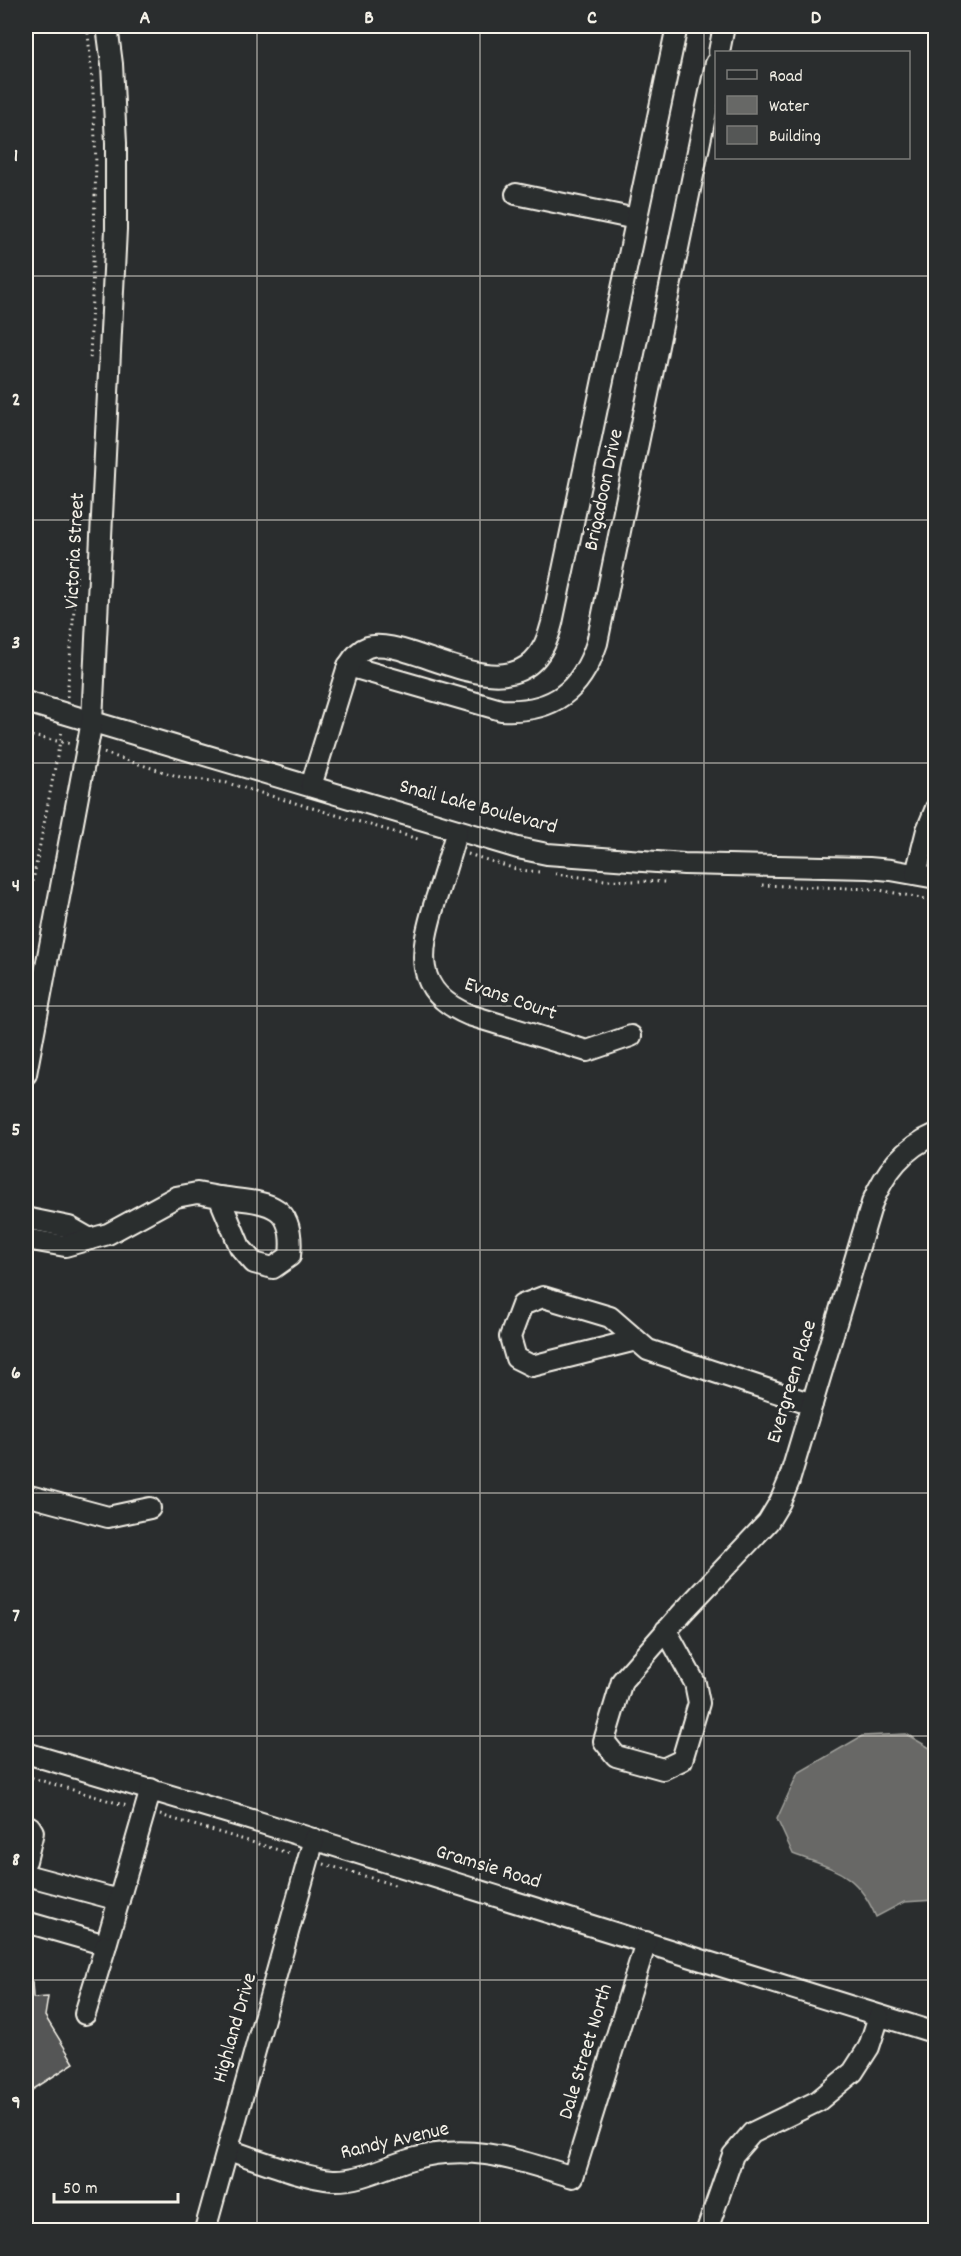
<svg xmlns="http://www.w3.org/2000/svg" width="961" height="2256" font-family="Dekko,sans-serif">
<rect width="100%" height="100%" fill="#2a2d2e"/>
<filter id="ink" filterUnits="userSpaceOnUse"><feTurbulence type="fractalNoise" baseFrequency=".0167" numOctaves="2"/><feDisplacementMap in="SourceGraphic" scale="12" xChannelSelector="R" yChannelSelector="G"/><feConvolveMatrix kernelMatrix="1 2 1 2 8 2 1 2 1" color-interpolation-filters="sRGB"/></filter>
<g filter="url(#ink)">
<!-- water -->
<path fill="#676866" stroke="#9f9f9a" stroke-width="1.5" d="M906,1734L935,1751V1900L904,1902L876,1917C857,1872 835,1870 793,1854L777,1819L798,1773L862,1736Z"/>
<!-- building -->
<polygon fill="#555756" stroke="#f4f1e8" stroke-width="1.5" points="26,1978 32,1982 33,1998 48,1997 45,2016 74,2063 26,2094"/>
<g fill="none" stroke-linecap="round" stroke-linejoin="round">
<defs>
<g id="minor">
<polyline points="719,52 724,26"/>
<polyline points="516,194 636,219"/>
<path d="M348,666L501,710C553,713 581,691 597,643L716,63"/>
<polyline points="26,702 518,848 547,854 684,864 869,868 891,870 936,878"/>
<path d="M311,786L348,666C353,658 359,650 368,647C380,643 397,648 409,652C465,669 532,705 552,623L677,26"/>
<path d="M457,830C450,854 443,878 435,902C420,952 412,991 469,1015L587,1051L631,1036"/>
<polyline points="916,874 927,830 936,808"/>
<polyline points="26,1074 92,721 116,229 116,143 112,64 107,26"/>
<polyline points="26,1220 30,1219 69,1227 90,1239"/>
<path d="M26,1239L65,1246L108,1234L176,1197L197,1193L219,1197L240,1247L254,1263L273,1268L290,1256C296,1199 263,1203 219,1197"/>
<polyline points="636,1340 532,1366 516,1358 510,1337 522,1305 543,1297 610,1317 648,1350 812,1404"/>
<polyline points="26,1495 108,1517 150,1508"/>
<path d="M666,1630L695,1683L699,1703L682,1760L663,1769L616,1756L604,1741L622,1681L682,1613L768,1522L780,1502L789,1481L872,1203C885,1172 903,1148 936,1134"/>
<polyline points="26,1753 242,1817 936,2033"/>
<polyline points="26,1825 30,1827 33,1832 26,1861"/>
<polyline points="26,1875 119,1900"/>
<polyline points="26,1922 106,1945 151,1789"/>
<polyline points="85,2014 106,1945"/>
<path d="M228,2150C257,2159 304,2178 333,2180C362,2181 386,2166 412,2159C471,2142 517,2160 573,2177L646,1942"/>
<polyline points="205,2230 314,1839"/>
<polyline points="707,2230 733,2155 752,2133 818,2101 853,2072 869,2047 879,2016"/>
</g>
</defs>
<!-- minor casing -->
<use href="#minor" stroke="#f4f1e8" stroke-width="24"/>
<!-- path -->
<g stroke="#f4f1e8" stroke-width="3" stroke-dasharray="1.5 4.5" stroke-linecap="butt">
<polyline points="88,33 93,92 96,163 90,362"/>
<polyline points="67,697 83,495"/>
<polyline points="26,735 72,744"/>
<polyline points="104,753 180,777 227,783 418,839"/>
<polyline points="468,854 519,870 540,872"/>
<polyline points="555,874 605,880 665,882"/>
<polyline points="762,885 874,889 936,901"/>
<polyline points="26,917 62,731"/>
<polyline points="26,1776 127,1806"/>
<polyline points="160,1815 292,1854"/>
<polyline points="324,1864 398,1886"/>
</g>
<!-- minor -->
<use href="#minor" stroke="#2a2d2e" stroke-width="20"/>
</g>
</g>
<!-- grid -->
<path fill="none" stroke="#f4f1e8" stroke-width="1.5" stroke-opacity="0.55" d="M257,26V2230M480,26V2230M704,26V2230M26,276H936M26,520H936M26,763H936M26,1006H936M26,1250H936M26,1493H936M26,1736H936M26,1980H936"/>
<g text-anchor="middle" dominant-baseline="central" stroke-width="6" stroke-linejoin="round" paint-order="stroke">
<!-- street labels -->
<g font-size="21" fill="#f4f1e8" stroke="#2a2d2e">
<text transform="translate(605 490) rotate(-78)">Brigadoon Drive</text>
<text transform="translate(76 551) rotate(-87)">Victoria Street</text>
<text transform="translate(478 808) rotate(15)">Snail Lake Boulevard</text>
<text transform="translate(510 1000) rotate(19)">Evans Court</text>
<text transform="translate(793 1382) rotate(-73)">Evergreen Place</text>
<text transform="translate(488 1868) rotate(17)">Gramsie Road</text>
<text transform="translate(236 2028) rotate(-74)">Highland Drive</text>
<text transform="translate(587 2052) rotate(-73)">Dale Street North</text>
<text transform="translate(395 2142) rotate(-13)">Randy Avenue</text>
</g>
</g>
<!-- margin -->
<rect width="961" height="2256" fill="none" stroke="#2a2d2e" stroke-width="66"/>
<!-- legend -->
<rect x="715" y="51" width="195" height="108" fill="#2a2d2e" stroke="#7b7b78" stroke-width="1.5"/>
<rect x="727" y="70" width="30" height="9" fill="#2a2d2e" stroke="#7b7b78" stroke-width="1.5"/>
<text x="769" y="81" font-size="18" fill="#f4f1e8">Road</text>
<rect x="727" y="96" width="30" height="18" fill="#676866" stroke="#7b7b78" stroke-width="1.5"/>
<text x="769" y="111" font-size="18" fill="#f4f1e8">Water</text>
<rect x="727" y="126" width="30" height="18" fill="#555756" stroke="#7b7b78" stroke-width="1.5"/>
<text x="769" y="141" font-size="18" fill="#f4f1e8">Building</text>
<!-- scale -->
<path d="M54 2193v9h124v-9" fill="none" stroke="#f4f1e8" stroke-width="3"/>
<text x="63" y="2193" font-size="18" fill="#f4f1e8" stroke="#2a2d2e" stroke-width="4.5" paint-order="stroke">50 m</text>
<rect x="33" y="33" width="895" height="2190" fill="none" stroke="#f4f1e8" stroke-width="2"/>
<g font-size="20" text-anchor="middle" font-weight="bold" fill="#f4f1e8">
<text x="145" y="23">A</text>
<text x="369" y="23">B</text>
<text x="592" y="23">C</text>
<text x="816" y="23">D</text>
<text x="16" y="161">1</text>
<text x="16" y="405">2</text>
<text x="16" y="648">3</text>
<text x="16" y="891">4</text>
<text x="16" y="1135">5</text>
<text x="16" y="1378">6</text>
<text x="16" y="1621">7</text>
<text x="16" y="1865">8</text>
<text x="16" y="2108">9</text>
</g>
</svg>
